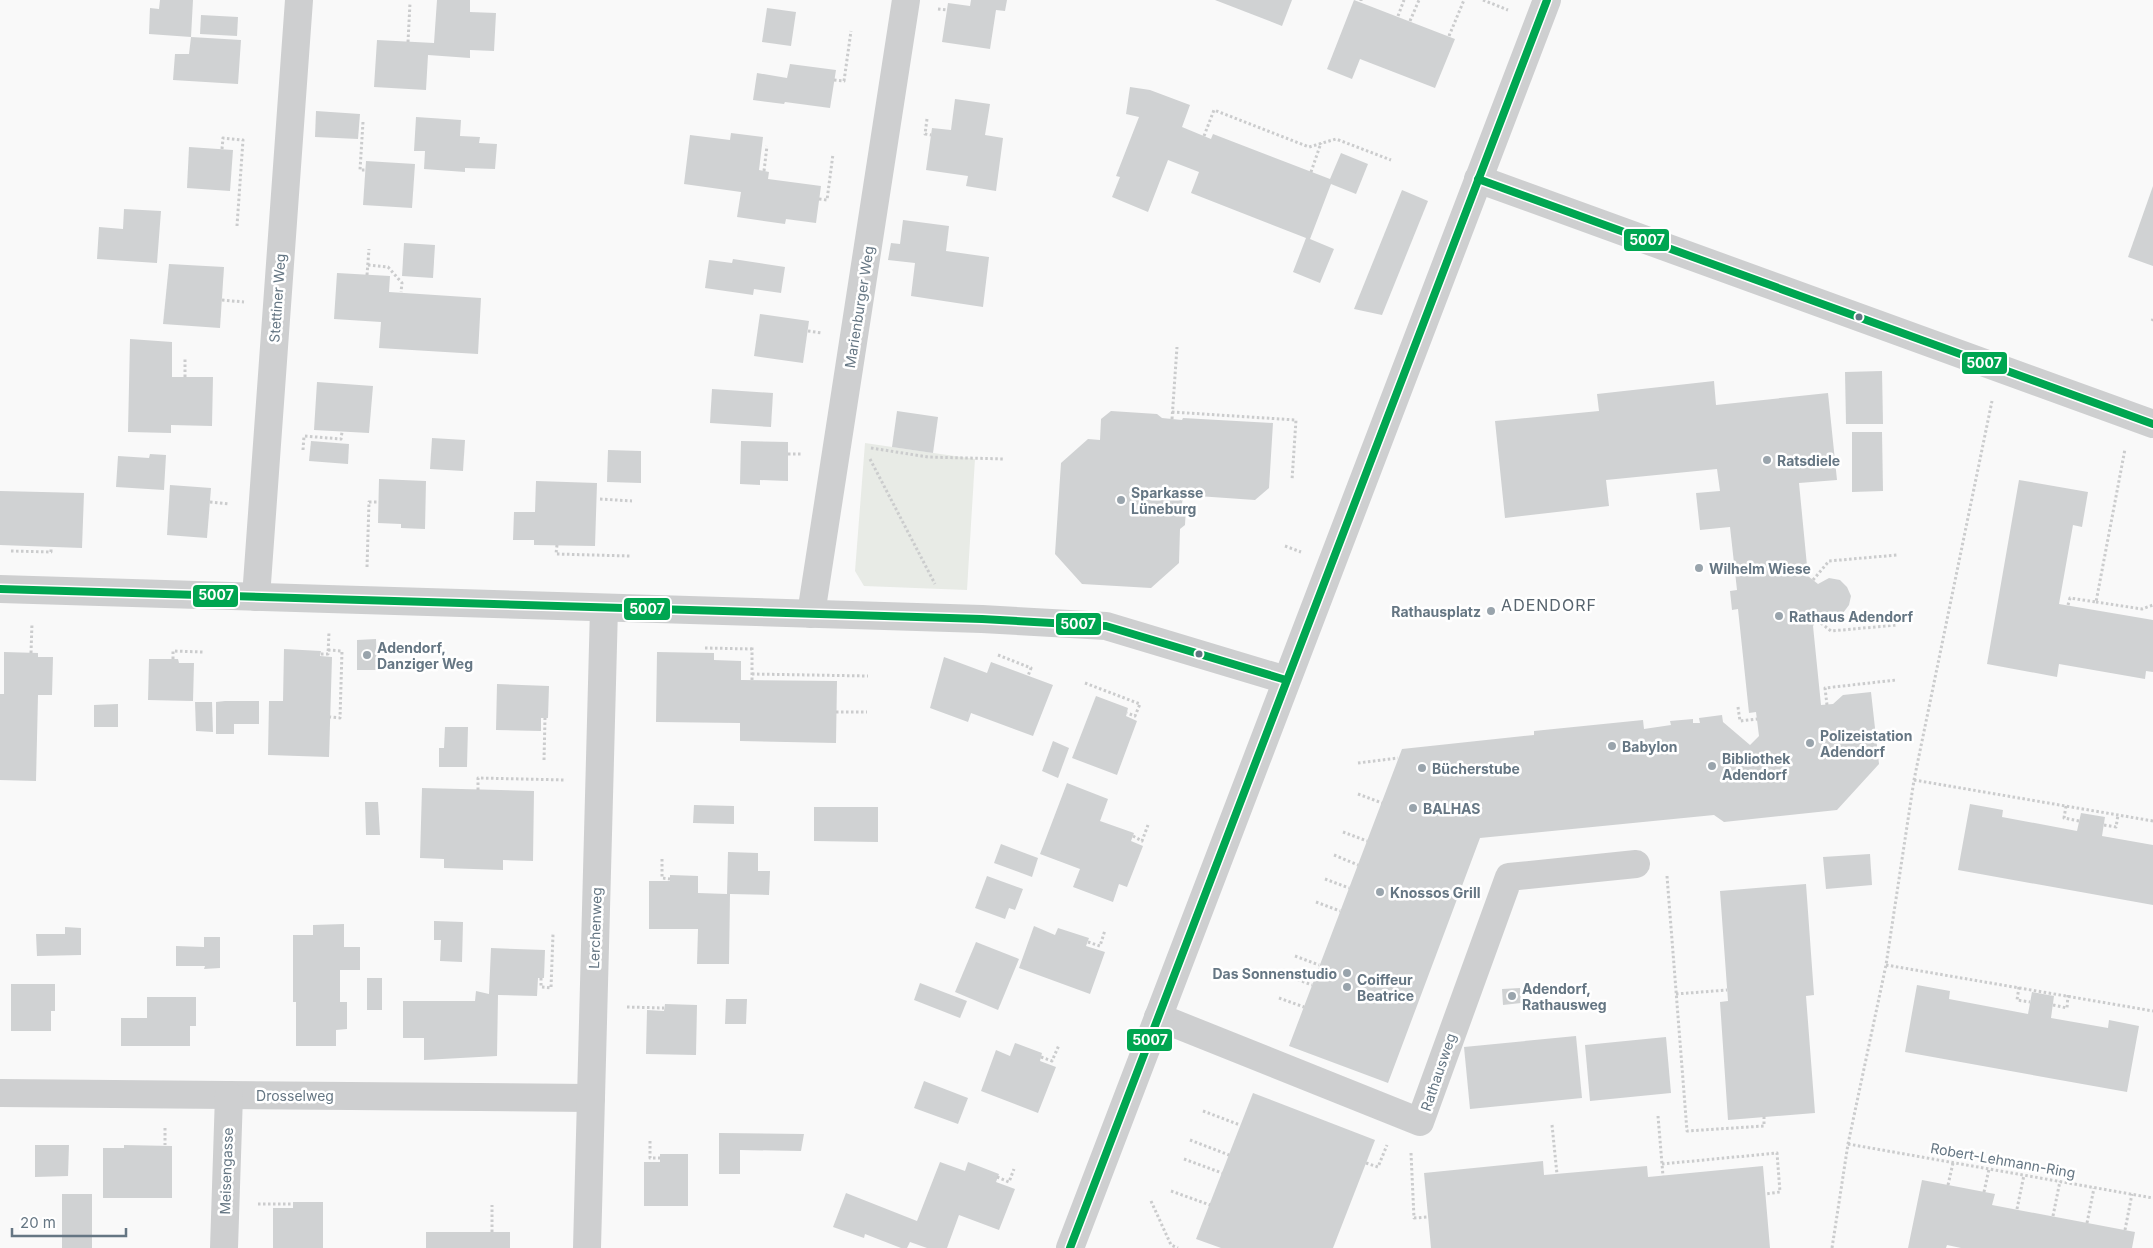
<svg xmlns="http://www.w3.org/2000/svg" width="2153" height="1248" font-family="Inter,sans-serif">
<rect width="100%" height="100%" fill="#f9f9f9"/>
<!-- green -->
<polygon fill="#e8ebe6" points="865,443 975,459 967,590 864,586 855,571"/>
<!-- building -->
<g fill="#d0d2d3">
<polygon points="160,0 193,0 191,37 149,34 150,8 159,9"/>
<polygon points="437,0 470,0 470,12 496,13 494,51 470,50 470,58 428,55 426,90 374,87 377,40 434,43"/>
<polygon points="971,0 1007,0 1005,11 996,10 990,49 942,42 948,3 970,6"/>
<polygon points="1215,0 1292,0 1282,26"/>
<polygon points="1354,0 1455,39 1435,88 1360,59 1352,79 1327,69"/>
<polygon points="767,8 796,12 791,46 762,42"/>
<polygon points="201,15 238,17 237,36 200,34"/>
<polygon points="191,37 241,40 238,84 173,80 175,54 189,54"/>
<polygon points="790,64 836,70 830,108 785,102 784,104 753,100 757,73 787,78"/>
<polygon points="1130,87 1150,90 1190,105 1182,127 1211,139 1213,134 1330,179 1341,153 1368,164 1356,194 1331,184 1310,239 1334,249 1320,283 1293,272 1306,238 1191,193 1199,172 1168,160 1148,212 1112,197 1120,177 1116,176 1139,117 1126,114"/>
<polygon points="955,99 990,104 985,135 1003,138 996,191 966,186 968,176 926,170 932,128 951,130"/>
<polygon points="316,111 360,114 358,139 315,137"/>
<polygon points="416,117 461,120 460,136 480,137 479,143 497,144 495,169 465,168 465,172 424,169 425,151 414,151"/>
<polygon points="731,133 763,137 759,170 769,172 768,179 821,186 816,223 786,219 785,224 737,217 741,192 684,184 690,135 730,140"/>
<polygon points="189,147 233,150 230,191 187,188"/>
<polygon points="366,161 415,164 412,208 363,205"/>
<polygon points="2153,186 2153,266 2128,257"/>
<polygon points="1402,190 1428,201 1382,315 1354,309"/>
<polygon points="124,209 161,211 157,263 97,259 99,227 123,229"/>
<polygon points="903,220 949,226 946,251 989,257 983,307 911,296 915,263 888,260 891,243 900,244"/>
<polygon points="404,243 435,245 433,278 402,276"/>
<polygon points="733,259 785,267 781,293 754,289 753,295 705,288 709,260 732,263"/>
<polygon points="169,264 224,267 220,328 163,324"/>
<polygon points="337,273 390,276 389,292 481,298 478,354 379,348 381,322 334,319"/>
<polygon points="760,314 809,321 803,363 754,356"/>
<polygon points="130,339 172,342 172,377 213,377 212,426 171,425 171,433 128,432"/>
<polygon points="1882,371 1883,424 1846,424 1845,372"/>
<polygon points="1714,381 1716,405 1828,393 1837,480 1799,483 1808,576 1818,584 1829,578 1840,580 1847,587 1851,596 1849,605 1843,613 1834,617 1821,614 1813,626 1821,705 1833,704 1843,695 1871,692 1879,764 1837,810 1724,822 1714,815 1480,838 1388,1083 1289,1046 1402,749 1534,735 1534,731 1643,720 1644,729 1671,725 1670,721 1693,719 1693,723 1700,723 1699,718 1722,715 1723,722 1750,745 1759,736 1756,712 1749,713 1738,609 1732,610 1730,591 1737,590 1730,527 1700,530 1696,493 1720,491 1717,469 1606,480 1609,506 1505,518 1495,421 1599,411 1597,394"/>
<polygon points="317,382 373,386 369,433 314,430"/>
<polygon points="712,389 773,393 771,427 710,423"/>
<polygon points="897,411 938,417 933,453 892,447"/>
<polygon points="1111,411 1157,414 1162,418 1182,420 1183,418 1273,423 1269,488 1255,500 1183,495 1182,504 1186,507 1185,525 1180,529 1179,563 1151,588 1082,584 1055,554 1061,463 1088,439 1100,440 1101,419"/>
<polygon points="1852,432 1882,432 1883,491 1852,492"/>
<polygon points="432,438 465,440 463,471 430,469"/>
<polygon points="311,441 349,444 348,464 309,461"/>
<polygon points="741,441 788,442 788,481 760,480 760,485 740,484"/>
<polygon points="608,450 641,451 641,483 607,482"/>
<polygon points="150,454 166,455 164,490 116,487 118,456 149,458"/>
<polygon points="379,479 426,481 425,529 401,528 401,524 378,523"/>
<polygon points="2019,480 2088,492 2082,527 2073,525 2059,604 2153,620 2153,672 2146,671 2145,679 2059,664 2057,677 1987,664"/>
<polygon points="536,481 597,483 595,546 534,545 534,540 513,540 514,512 535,512"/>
<polygon points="170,485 211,488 207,538 167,535"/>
<polygon points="0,491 84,493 82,548 0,545"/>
<polygon points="376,639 377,670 357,670 357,640"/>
<polygon points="284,649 321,651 320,656 332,657 329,757 268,755 269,701 283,701"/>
<polygon points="4,652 38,653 38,657 53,657 52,695 38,695 36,781 0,780 0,694 4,694"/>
<polygon points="657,652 714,653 714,660 741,661 741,680 837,681 836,743 740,741 740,723 656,722"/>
<polygon points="944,657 987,673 991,662 1053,685 1033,736 971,713 968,722 930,708"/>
<polygon points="149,659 178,659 179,663 194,663 193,701 148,700"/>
<polygon points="497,684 549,686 548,718 541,718 541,731 496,730"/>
<polygon points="1096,696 1128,708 1126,716 1137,721 1117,775 1072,758"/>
<polygon points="225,701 259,701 259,724 234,724 234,734 216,734 216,702"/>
<polygon points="195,702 212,702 213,732 196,731"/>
<polygon points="118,704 118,727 94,727 94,705"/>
<polygon points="445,727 468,727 467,767 439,767 439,748 444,748"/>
<polygon points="1053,741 1069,748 1058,778 1042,771"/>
<polygon points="1067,783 1108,799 1100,821 1134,833 1131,841 1143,846 1127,887 1119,884 1113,902 1073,887 1080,869 1040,854"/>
<polygon points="422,788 534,791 533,861 503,860 503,870 444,868 444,859 420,858"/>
<polygon points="365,802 378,802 380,835 366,835"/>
<polygon points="1970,804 2003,810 2002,817 2077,831 2081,813 2105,817 2102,836 2153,845 2153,905 1958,870"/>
<polygon points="694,805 734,806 734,824 693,823"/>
<polygon points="814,807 878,807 878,842 814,841"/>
<polygon points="1001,844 1038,858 1032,877 994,863"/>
<polygon points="728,852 758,853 758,871 770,871 769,895 730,894 729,964 697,964 698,929 649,929 649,881 670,881 670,875 698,876 698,893 727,894"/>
<polygon points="1870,854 1872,885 1826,889 1823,857"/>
<polygon points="987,876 1023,889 1015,910 1009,908 1005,919 975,908"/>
<polygon points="1806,884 1814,995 1806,996 1815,1113 1728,1120 1720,1002 1728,1001 1720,891"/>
<polygon points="434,921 463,922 462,962 440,961 441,940 434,940"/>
<polygon points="344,924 344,947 360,947 360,970 340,970 340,1002 347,1002 347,1029 336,1030 336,1046 296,1046 296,1002 293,1002 293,935 313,935 313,925"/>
<polygon points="1034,926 1055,935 1058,928 1089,938 1086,946 1105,952 1090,994 1019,968"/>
<polygon points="65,927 81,928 81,955 37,956 36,934 65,934"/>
<polygon points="204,937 220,937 220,968 204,969 205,966 176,966 176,946 204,947"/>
<polygon points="976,942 1019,959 998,1010 955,992"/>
<polygon points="491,948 545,950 544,978 538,978 537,996 498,995 497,1056 424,1060 424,1038 403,1038 403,1001 475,1001 476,991 489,994"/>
<rect x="367" y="978" width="15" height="32"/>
<polygon points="920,983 967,1001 960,1018 914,1000"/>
<polygon points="11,984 55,984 55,1011 51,1011 51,1031 11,1031"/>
<polygon points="1917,985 1950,991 1949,999 2028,1014 2032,992 2054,996 2051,1018 2108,1028 2109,1020 2139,1026 2127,1092 1905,1052"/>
<polygon points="1520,988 1521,1003 1503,1005 1502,989"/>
<polygon points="147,997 196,997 196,1026 190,1026 190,1046 121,1046 121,1018 147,1018"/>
<polygon points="726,999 747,999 746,1024 725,1024"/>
<polygon points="665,1004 697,1005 696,1055 646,1054 647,1010 664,1011"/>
<polygon points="1576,1036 1582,1098 1470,1109 1464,1047"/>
<polygon points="1666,1037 1671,1093 1590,1101 1585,1045"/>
<polygon points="1015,1043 1042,1053 1040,1061 1056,1067 1038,1113 981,1091 996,1050 1010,1056"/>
<polygon points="924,1081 968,1098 958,1124 914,1108"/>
<polygon points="1253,1093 1375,1140 1333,1248 1221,1248 1196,1239"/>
<polygon points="719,1133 804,1134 801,1151 740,1150 740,1174 719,1174"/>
<polygon points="35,1145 69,1145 68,1176 35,1177"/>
<polygon points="124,1145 172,1146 172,1198 103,1198 103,1148 124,1148"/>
<polygon points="660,1154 688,1154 688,1206 644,1206 644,1162 660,1162"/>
<polygon points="1543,1161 1544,1175 1647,1166 1648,1177 1763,1166 1770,1248 1431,1248 1424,1173"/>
<polygon points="940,1162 965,1171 968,1162 999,1174 996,1182 1015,1189 999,1230 959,1215 947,1248 927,1248 910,1242 907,1248 901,1248 865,1234 864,1238 833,1227 846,1193 917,1221"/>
<polygon points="1922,1180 1995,1194 1992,1205 2135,1232 2132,1248 1961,1248 1947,1245 1946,1248 1908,1248"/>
<rect x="62" y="1194" width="30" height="54"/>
<polygon points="293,1202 323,1202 323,1248 273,1248 273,1208 293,1208"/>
<rect x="426" y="1232" width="84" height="16"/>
</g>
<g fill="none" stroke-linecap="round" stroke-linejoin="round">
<!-- path -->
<g stroke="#cbcccd" stroke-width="3" stroke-dasharray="2.5 2.5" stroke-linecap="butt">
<polyline points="1483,0 1508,10"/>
<polyline points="1361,1 1361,0"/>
<polyline points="938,9 947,10"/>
<polyline points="1398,16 1404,0"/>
<polyline points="1410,21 1419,0"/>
<polyline points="1449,36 1464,0"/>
<polyline points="408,42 410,3"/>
<polyline points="834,80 844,81 851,31"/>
<polyline points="927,119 925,134 931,135"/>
<polyline points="363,122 360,170 365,170"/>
<polyline points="1204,136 1214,110 1309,147 1336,139 1391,160"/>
<polyline points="222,149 223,138 243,140 237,226"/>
<polyline points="764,171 767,146"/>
<polyline points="1311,172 1321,143"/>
<polyline points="819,199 827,200 833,154"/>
<polyline points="368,265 388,267 402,283 401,292"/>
<polyline points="367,275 369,249"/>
<polyline points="222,300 244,302"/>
<polyline points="2152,321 2153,319"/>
<polyline points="808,331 822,333"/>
<polyline points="185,377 185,357"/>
<polyline points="1172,412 1296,420 1292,480"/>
<polyline points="1172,419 1177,347"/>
<polyline points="871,448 928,457 1005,459"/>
<polyline points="303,450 304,436 341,439 342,432"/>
<polyline points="788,454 802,454"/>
<polyline points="870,459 935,584"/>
<polyline points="600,499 632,501"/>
<polyline points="1182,499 1183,499"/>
<polyline points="210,502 229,504"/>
<polyline points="557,545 556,554 630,556"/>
<polyline points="1285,546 1301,552"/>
<polyline points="11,551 51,552 51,547"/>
<polyline points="367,567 369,502 379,502"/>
<polyline points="1813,580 1829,561 1897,555"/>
<polyline points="2096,602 2142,609 2153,605"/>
<polyline points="2068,605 2070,598 2096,602 2125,449"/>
<polyline points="1817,620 1831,631 1897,625"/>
<polyline points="705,648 752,649"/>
<polyline points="328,650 342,651 340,718 330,717"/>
<polyline points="31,653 32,623"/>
<polyline points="321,654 328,654 329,632"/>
<polyline points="998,655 1031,668 1028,676"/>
<polyline points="173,659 173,651 203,652"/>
<polyline points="752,674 868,676"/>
<polyline points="752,680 752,645"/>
<polyline points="1085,683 1140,704 1135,716 1127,713"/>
<polyline points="1827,705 1825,688 1896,680"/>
<polyline points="1738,707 1740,721 1757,719"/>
<polyline points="836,712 867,712"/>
<polyline points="544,760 545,718"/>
<polyline points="1358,763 1398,758"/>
<polyline points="1914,780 2153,821"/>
<polyline points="478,790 478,778 566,780"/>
<polyline points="1358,794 1382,803"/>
<polyline points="2066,806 2064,818 2079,821"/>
<polyline points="2104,825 2116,827 2118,815"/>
<polyline points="1343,832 1367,841"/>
<polyline points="1133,836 1142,841 1148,825"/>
<polyline points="1334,855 1358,865"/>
<polyline points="662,859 662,878 670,879"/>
<polyline points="1667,876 1687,1131 1764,1126 1764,1116"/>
<polyline points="1325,879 1349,888"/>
<polyline points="1316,902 1340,911"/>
<polyline points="1088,942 1100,946 1105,930"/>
<polyline points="1295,956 1319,965"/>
<polyline points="1886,965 2153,1011"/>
<polyline points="1288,976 1312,985"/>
<polyline points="541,978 541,987 551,988 553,934"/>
<polyline points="2019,987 2017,1000 2030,1002"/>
<polyline points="1676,994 1727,990"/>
<polyline points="1279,998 1304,1007"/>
<polyline points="2053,1005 2067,1008 2068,995"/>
<polyline points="627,1007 664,1008"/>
<polyline points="1041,1057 1052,1061 1059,1045"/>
<polyline points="1203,1111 1240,1125"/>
<polyline points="1658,1116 1663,1176"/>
<polyline points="1552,1125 1557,1174"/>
<polyline points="165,1128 165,1145"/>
<polyline points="1190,1140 1229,1155"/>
<polyline points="650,1141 650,1158 660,1158"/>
<polyline points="1848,1144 2153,1198"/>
<polyline points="1411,1153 1414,1218 1428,1217"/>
<polyline points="1184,1159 1222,1173"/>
<polyline points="1366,1163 1378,1167 1387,1145"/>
<polyline points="1662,1164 1777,1153 1780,1192 1765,1194"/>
<polyline points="997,1177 1009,1182 1014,1169"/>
<polyline points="1948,1185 1953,1163"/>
<polyline points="1171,1191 1210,1205"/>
<polyline points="1984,1192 1989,1169"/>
<polyline points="1151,1201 1171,1245 1178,1248"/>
<polyline points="258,1204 293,1204"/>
<polyline points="2017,1209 2024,1175"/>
<polyline points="2053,1216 2060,1181"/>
<polyline points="2087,1223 2094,1188"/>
<polyline points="2125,1230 2132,1194"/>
<polyline points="492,1232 492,1205"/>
<polyline points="1832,1248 1848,1144 1886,965 1914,780 1992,401"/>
</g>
<!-- minor -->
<g stroke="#cecfd0" stroke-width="28">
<polyline points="1478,179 2153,424"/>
<polyline points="0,589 982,619 1106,626 1286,680"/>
<polyline points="256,597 299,0"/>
<polyline points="811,614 906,0"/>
<polyline points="1158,1017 1420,1122 1509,877 1636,864"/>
<polyline points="0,1093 591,1098"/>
<polyline points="224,1248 229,1095"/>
<polyline points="587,1248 604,608"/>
<polyline points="1070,1248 1547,0"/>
</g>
<defs>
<g id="bus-1">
<polyline points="1478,179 2153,424"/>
<polyline points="0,589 982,619 1106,626 1286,680"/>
<polyline points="1070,1248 1547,0"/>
</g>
</defs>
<!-- bus-1 casing -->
<use href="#bus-1" stroke="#fff" stroke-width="11"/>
<!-- bus-1 -->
<use href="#bus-1" stroke="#00a651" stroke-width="8"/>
</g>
<!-- markers -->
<g fill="#657683" stroke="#fff" stroke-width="2">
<circle cx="1859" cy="317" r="4.5"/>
<circle cx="1199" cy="654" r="4.5"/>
</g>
<g fill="#99a4ac" stroke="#fff" stroke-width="2">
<circle cx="1767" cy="460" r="5"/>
<circle cx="1121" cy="500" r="5"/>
<circle cx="1699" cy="568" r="5"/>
<circle cx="1491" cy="611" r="5"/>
<circle cx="1779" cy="616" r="5"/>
<circle cx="367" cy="655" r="5"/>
<circle cx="1810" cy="743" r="5"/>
<circle cx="1612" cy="746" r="5"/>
<circle cx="1712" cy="766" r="5"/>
<circle cx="1422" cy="768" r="5"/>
<circle cx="1413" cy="808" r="5"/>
<circle cx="1380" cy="892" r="5"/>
<circle cx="1347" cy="973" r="5"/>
<circle cx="1347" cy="987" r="5"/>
<circle cx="1512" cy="996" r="5"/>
</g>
<g text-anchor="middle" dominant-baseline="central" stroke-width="5" stroke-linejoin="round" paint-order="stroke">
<!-- street labels -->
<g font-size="14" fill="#657683" stroke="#fff">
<text transform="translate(277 298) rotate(-86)">Stettiner Weg</text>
<text transform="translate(859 307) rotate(-81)">Marienburger Weg</text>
<text transform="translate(595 928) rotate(-88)">Lerchenweg</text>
<text transform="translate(1438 1072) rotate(-71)">Rathausweg</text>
<text x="295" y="1095">Drosselweg</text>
<text transform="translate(2003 1160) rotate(10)">Robert-Lehmann-Ring</text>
<text transform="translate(226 1171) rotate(-88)">Meisengasse</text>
</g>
<!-- poi labels -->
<g font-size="14" font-weight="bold" fill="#657683" stroke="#fff" text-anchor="start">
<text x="1777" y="460">Ratsdiele</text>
<text x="1131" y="492">Sparkasse<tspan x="1131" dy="16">Lüneburg</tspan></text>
<text x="1709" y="568">Wilhelm Wiese</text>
<text x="1481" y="611" text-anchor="end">Rathausplatz</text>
<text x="1789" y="616">Rathaus Adendorf</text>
<text x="377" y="647">Adendorf,<tspan x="377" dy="16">Danziger Weg</tspan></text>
<text x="1820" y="735">Polizeistation<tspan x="1820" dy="16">Adendorf</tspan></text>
<text x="1622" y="746">Babylon</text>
<text x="1722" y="758">Bibliothek<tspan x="1722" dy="16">Adendorf</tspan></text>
<text x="1432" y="768">Bücherstube</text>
<text x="1423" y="808">BALHAS</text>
<text x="1390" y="892">Knossos Grill</text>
<text x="1337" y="973" text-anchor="end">Das Sonnenstudio</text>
<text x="1357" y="979">Coiffeur<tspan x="1357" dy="16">Beatrice</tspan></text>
<text x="1522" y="988">Adendorf,<tspan x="1522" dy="16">Rathausweg</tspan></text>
</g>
<!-- quarter labels -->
<g font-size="16" letter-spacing="1" fill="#57646e" stroke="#fff">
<text x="1549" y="605">ADENDORF</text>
</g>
</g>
<g stroke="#fff" stroke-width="2">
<rect x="1623" y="228" width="47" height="24" rx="5" fill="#00a651"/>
<rect x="1961" y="351" width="47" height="24" rx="5" fill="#00a651"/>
<rect x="192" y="584" width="47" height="24" rx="5" fill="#00a651"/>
<rect x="623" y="597" width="48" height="24" rx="5" fill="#00a651"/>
<rect x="1055" y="612" width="47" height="24" rx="5" fill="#00a651"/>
<rect x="1126" y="1028" width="47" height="24" rx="5" fill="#00a651"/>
</g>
<g font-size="14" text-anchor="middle" font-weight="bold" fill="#fff">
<text x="1647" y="245">5007</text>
<text x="1984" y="368">5007</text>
<text x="216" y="600">5007</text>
<text x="647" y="614">5007</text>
<text x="1078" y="629">5007</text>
<text x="1150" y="1045">5007</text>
</g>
<!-- scale -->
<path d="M12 1228v8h114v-8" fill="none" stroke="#657683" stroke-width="2.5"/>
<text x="20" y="1228" font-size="15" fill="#657683" stroke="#ffffff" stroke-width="4" paint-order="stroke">20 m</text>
</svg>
